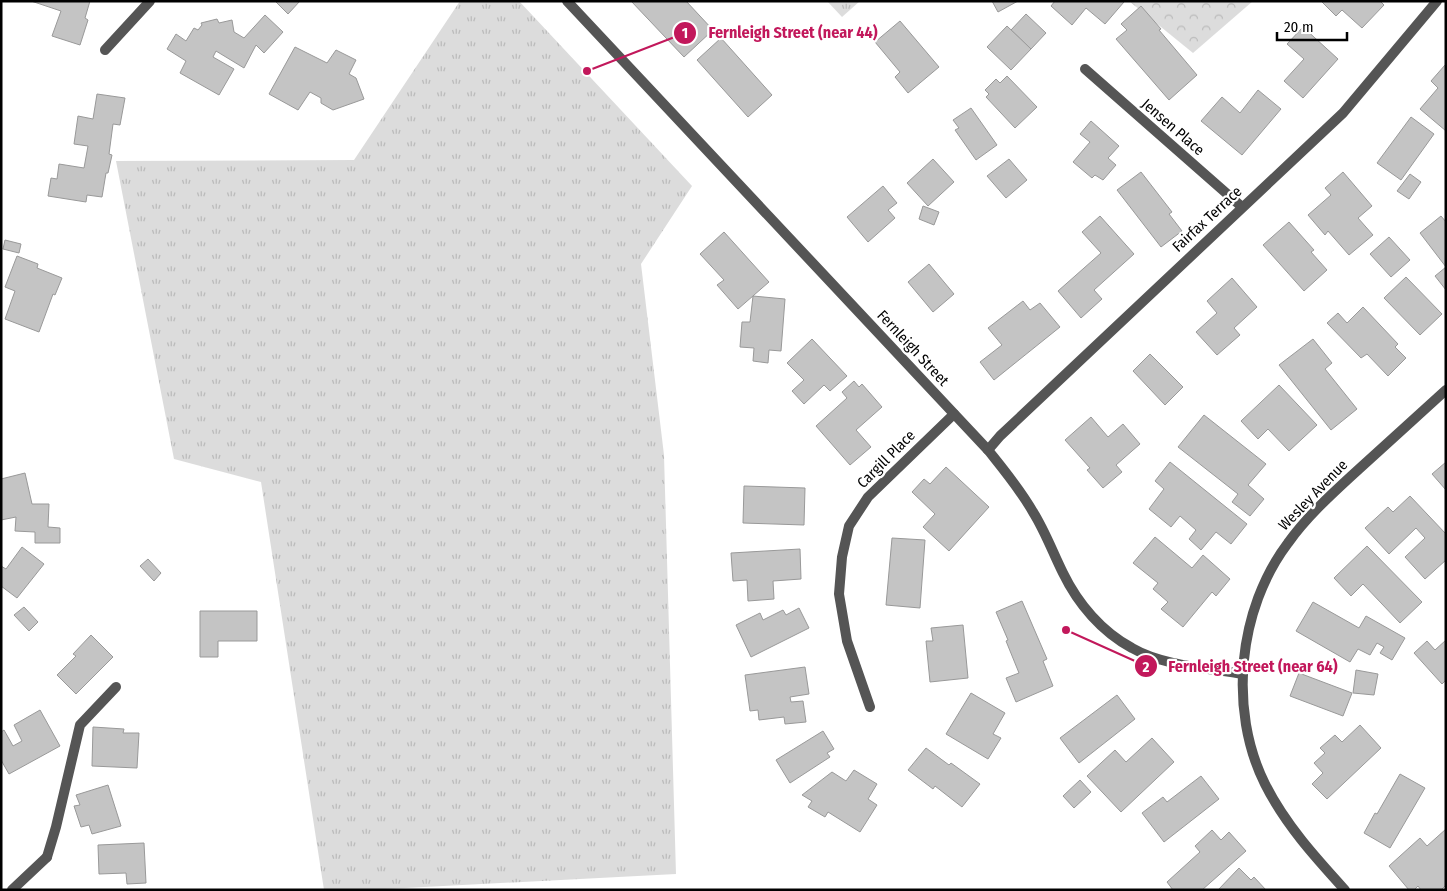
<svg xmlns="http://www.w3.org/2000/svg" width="1447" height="891" font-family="'Fira Sans Condensed',sans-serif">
<defs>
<pattern id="forest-crowns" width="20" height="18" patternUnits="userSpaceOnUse" patternTransform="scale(1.25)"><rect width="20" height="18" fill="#dcdcdc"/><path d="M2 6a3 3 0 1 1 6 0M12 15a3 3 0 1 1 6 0" fill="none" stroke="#bbb"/></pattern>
<pattern id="park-tufts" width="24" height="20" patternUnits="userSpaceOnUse" patternTransform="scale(1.25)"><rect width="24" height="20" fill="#dcdcdc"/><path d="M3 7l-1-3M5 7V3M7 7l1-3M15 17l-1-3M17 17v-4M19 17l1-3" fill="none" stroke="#bbb"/></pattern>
</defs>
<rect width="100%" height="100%" fill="#fff"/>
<!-- forest -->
<polygon fill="url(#forest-crowns)" points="1129,1 1253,1 1193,53"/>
<!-- park -->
<g fill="url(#park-tufts)">
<polygon points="460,1 519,1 692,186 641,264 664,455 676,874 367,890 324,890 261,482 174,459 116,161 354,160"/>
<polygon points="827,1 860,1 842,17"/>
</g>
<!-- building -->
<g fill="#c4c4c4" stroke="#999">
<polygon points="31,1 90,1 85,18 88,20 80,45 52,36 61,11"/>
<polygon points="275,1 300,1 288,14"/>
<polygon points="631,1 686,1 713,30 684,57"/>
<polygon points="992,1 1018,1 998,12"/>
<polygon points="1055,1 1122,1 1124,2 1105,24 1086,8 1072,25 1051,6"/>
<polygon points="1321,1 1380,1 1384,5 1362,28 1342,10 1336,16"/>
<polygon points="1141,6 1161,29 1159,30 1197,75 1169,100 1116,39 1127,30 1121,24"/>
<polygon points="1026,14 1046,33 1031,49 1011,30"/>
<polygon points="265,15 283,32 264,53 256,45 244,68 216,51 213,57 234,69 219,95 180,73 186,61 167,49 176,34 186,41 194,28 198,30 202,25 201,23 217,19 219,23 232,20 234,32 244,38"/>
<polygon points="900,21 939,67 908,93 895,77 900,72 875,42"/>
<polygon points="1007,26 1031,49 1011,70 987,47"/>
<polygon points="1303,27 1338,59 1303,98 1284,81 1304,59 1287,44"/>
<polygon points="721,38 772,95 748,117 697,60"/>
<polygon points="295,47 327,63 336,50 356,60 349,74 356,78 364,99 333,110 321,103 321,98 310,92 298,110 269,94"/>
<polygon points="1445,65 1446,65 1446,131 1420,109 1438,88 1431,81"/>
<polygon points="1007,76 1037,107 1015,128 986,97 989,94 985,90 996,79 1000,83"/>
<polygon points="1258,90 1281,109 1242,155 1201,121 1222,97 1240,113"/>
<polygon points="97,94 125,98 120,125 113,124 109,154 112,155 108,173 106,173 102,197 87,195 86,202 48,196 51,178 57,179 59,164 84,168 88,146 74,144 78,116 93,119"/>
<polygon points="971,108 997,145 976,160 955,130 959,128 953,120"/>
<polygon points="1411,117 1434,134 1401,180 1377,163"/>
<polygon points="1091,121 1119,146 1108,158 1116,165 1103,180 1095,175 1092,178 1073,162 1090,142 1080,134"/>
<polygon points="933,159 954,182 928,206 907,183"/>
<polygon points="1009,159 1027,180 1006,198 987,176"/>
<polygon points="1141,172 1172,212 1169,214 1182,231 1161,247 1117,190"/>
<polygon points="1343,172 1372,206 1358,218 1373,235 1349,255 1328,231 1325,235 1308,215 1331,195 1325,188"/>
<polygon points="1410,174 1421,182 1409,199 1397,191"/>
<polygon points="883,186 897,203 888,210 895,218 868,242 847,217"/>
<polygon points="923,206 939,212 934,225 919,219"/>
<polygon points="1100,216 1134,254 1094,290 1102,299 1081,318 1058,291 1101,253 1082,232"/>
<polygon points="1441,216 1446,222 1446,290 1435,276 1446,267 1420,233"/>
<polygon points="1289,222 1314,250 1311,252 1327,270 1304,291 1263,245"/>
<polygon points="724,232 769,282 738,309 717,285 724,280 700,254"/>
<polygon points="1389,237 1410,260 1391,277 1370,254"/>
<polygon points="5,240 21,244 19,253 3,249"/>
<polygon points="17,256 38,264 37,268 62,278 55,295 53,294 39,332 5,319 15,291 5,287"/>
<polygon points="929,264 954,294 933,312 908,282"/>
<polygon points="1406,277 1442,314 1420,335 1384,298"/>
<polygon points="1232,278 1257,307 1234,328 1240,335 1217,355 1196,332 1217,313 1207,301"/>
<polygon points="753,296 785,299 781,351 769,350 768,363 753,361 754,348 740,347 742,322 750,322"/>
<polygon points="1023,301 1030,310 1040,303 1060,327 994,380 980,362 1002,345 988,328"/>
<polygon points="1363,307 1398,344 1395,347 1406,358 1388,376 1367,354 1361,358 1327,323 1338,313 1347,323"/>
<polygon points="812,339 847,376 830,391 824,385 804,404 792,391 804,380 787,363"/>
<polygon points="1313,339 1332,363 1325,369 1357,409 1331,430 1279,365"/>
<polygon points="1150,354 1183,387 1165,405 1133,371"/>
<polygon points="854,381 859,387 862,384 882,407 856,430 871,447 850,465 816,426 847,398 842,392"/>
<polygon points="1279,385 1317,425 1289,451 1268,429 1258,439 1241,421"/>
<polygon points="1204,415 1266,464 1248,485 1264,499 1250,516 1232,502 1238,494 1178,447"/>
<polygon points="1091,417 1108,437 1123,424 1140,444 1116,465 1122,472 1103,488 1087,470 1090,468 1065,440"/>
<polygon points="1170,462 1247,524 1231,544 1216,532 1201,550 1189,539 1196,530 1180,516 1171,527 1149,509 1164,489 1155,481"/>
<polygon points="1446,462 1446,490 1432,474"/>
<polygon points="946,467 989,507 949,551 923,527 935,514 912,492 924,479 930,484"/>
<polygon points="25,473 32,504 49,504 48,527 60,528 60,543 35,543 35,532 15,531 16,517 1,520 1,479"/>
<polygon points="744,486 805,488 804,525 743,523"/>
<polygon points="1410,496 1446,534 1446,560 1425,579 1405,557 1425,538 1416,528 1389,554 1365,528 1388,507 1393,512"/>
<polygon points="1155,537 1192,568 1203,555 1230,579 1216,596 1212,592 1183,627 1161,609 1168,602 1153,589 1158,583 1133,563"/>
<polygon points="892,538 925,540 920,608 886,605"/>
<polygon points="1367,546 1422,602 1400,623 1363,584 1351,596 1334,578"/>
<polygon points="22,547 44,564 17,598 1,586 1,566 6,569"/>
<polygon points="800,549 801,579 773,581 774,599 748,601 747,580 733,581 731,553"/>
<polygon points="148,559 161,573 154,581 140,566"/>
<polygon points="1022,601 1047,659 1043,661 1053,686 1016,702 1006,678 1019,673 1006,641 1008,640 996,612"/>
<polygon points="1313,602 1359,628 1366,616 1405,638 1392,660 1380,653 1384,647 1377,643 1370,655 1358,649 1350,662 1296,631"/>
<polygon points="24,607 38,622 29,631 14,615"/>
<polygon points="799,608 809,628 751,657 736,625 760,613 763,620 783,610 786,615"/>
<polygon points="200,611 257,611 257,641 218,641 218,657 200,657"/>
<polygon points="963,625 968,678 930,682 926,641 933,641 931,628"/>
<polygon points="91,635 113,657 76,694 57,675 76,656 73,654"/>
<polygon points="1446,640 1446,680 1442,684 1414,653 1427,641 1435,650"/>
<polygon points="805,667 809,694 790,697 791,702 803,701 806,722 785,724 784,717 759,720 758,710 750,711 745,675"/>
<polygon points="1356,670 1378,674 1374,695 1353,693"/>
<polygon points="1299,673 1352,693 1343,716 1290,696"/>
<polygon points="971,693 1005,713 993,734 1001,738 988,759 946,734"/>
<polygon points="1117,695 1135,719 1079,763 1060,738"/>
<polygon points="40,710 60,746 9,774 1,760 1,732 4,730 13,746 22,741 14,725"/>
<polygon points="1360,725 1381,748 1327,799 1312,784 1323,773 1314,763 1325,753 1320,748 1335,735 1342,742"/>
<polygon points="93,727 124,729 123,733 139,733 137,768 92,766"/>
<polygon points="823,731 834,749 827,753 830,757 790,783 776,760"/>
<polygon points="1152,738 1174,762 1121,812 1087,776 1115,750 1126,762"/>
<polygon points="926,748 949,765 951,763 980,784 962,807 935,786 933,789 908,770"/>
<polygon points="854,770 877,784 868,799 877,805 860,832 828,812 825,817 808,807 812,801 802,795 832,772 846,781"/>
<polygon points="1400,774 1425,788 1390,848 1364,833 1375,813 1377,814"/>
<polygon points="1201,776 1219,799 1164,842 1142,813 1163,797 1167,802"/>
<polygon points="1080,780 1091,792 1074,808 1063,796"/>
<polygon points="108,785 121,826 92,834 89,825 81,827 74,806 80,805 76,795"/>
<polygon points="1446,829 1446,885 1441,890 1421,890 1418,886 1414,890 1409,890 1389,866 1420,838 1427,846"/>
<polygon points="1212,830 1221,840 1229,832 1246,851 1202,890 1173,890 1167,882 1200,852 1195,846"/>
<polygon points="144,843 146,883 127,884 126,873 99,874 98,845"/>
<polygon points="1239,868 1251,880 1254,877 1266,890 1218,890"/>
</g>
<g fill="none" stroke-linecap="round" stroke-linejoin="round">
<!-- lane -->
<polyline stroke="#555" stroke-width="10" points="47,857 56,827 80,725 116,687"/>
<!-- street -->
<g stroke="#555" stroke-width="10">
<path d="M567,1L988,450C1004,470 1020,489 1033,512C1045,531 1053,553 1063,573C1078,604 1102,632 1132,648C1163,666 1208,668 1243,674"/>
<polyline points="105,50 150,1"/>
<polyline points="1085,69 1242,207"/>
<polyline points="988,450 1000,436 1343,113 1437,1"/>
<polyline points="870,707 847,641 839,594 842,557 849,526 868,497 954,414"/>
<polyline points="12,890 47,857"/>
<path d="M1345,890C1315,857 1285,824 1265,784C1228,710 1238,609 1288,543C1308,515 1334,492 1359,469C1388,443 1417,416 1446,390"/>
</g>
</g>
<g text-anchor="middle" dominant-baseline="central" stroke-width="4.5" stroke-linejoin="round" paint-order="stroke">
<!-- street labels -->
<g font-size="15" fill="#000" stroke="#fff">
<text transform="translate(1173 127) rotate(41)">Jensen Place</text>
<text transform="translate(1207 219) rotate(-43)">Fairfax Terrace</text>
<text transform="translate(913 348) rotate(47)">Fernleigh Street</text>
<text transform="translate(886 459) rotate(-45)">Cargill Place</text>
<text transform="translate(1313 495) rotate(-46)">Wesley Avenue</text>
</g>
</g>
<!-- callouts -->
<path fill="none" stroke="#c2185b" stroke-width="2" d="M587 71L685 33M1066 630L1146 666"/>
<g fill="#c2185b" stroke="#fff" stroke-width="2">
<circle cx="587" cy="71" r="5"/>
<circle cx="1066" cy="630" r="5"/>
<circle cx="685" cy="33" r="12"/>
<circle cx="1146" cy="666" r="12"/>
</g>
<g font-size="15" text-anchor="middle" font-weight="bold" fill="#fff">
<text x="685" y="38">1</text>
<text x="1146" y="672">2</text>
</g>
<g font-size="16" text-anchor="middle" font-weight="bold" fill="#c2185b" stroke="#fff" stroke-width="4.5" stroke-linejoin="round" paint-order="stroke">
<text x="793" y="38">Fernleigh Street (near 44)</text>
<text x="1253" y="672">Fernleigh Street (near 64)</text>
</g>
<!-- border -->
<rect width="1447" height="891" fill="none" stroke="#000000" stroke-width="5"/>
<!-- scale -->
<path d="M1277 32v8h70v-8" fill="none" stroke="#000000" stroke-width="2.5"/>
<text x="1284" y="32" font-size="15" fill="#000000" stroke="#ffffff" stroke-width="4" paint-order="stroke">20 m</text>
</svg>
